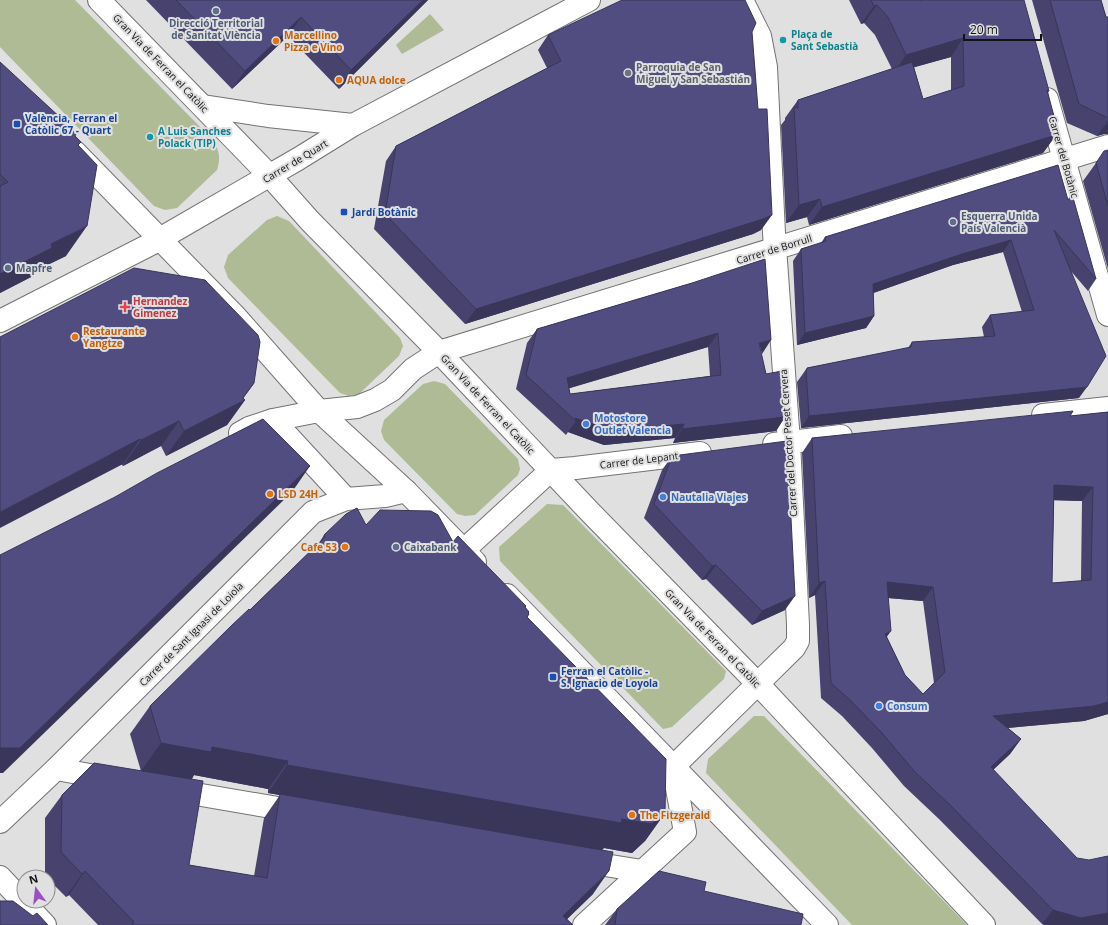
<svg xmlns="http://www.w3.org/2000/svg" width="1108" height="925" font-family="'Open Sans',sans-serif">
<rect width="100%" height="100%" fill="#e0e0e1"/>
<!-- green -->
<g fill="#aebb94">
<path d="M0,0H75L213,140C219,150 221,158 217,170L177,208L165,210L154,206L0,47Z"/>
<polygon points="430,14 444,30 402,54 396,45"/>
<polygon points="277,216 289,221 400,338 403,346 399,356 359,394 349,396 340,393 228,278 224,267 228,255 267,220"/>
<polygon points="434,381 445,384 518,459 520,469 518,475 475,515 465,516 457,514 384,440 381,431 384,420 423,384"/>
<polygon points="547,504 563,505 726,671 724,679 672,727 663,729 500,561 499,547"/>
<polygon points="754,716 764,716 967,925 852,925 706,773 708,759"/>
</g>
<g fill="none" stroke-linecap="round" stroke-linejoin="round">
<defs>
<g id="minor">
<polyline points="1047,99 1108,315"/>
<polyline points="203,106 268,116 353,125"/>
<polyline points="0,321 151,244 298,159 353,125 589,0"/>
<polyline points="1043,415 1108,408"/>
<polyline points="273,420 346,499"/>
<polyline points="240,433 249,428 273,420 319,411 357,407 375,400 392,390 413,369 439,352 1108,146"/>
<polyline points="774,444 841,436"/>
<polyline points="551,470 575,468 700,453"/>
<polyline points="56,769 112,779"/>
<polyline points="172,790 301,812"/>
<polyline points="0,822 56,769 313,512 346,499 385,496 406,491"/>
<polyline points="580,861 642,871"/>
<polyline points="0,877 45,925"/>
<polyline points="584,925 685,832 673,767 794,648 798,641 798,625 789,442 774,233 766,67 760,36 742,0"/>
</g>
<g id="major">
<polyline points="99,0 270,176 310,221 439,352 589,511 757,683 984,925"/>
<polyline points="75,152 236,317 319,411 406,491 475,562"/>
<polyline points="464,550 551,470"/>
<polyline points="507,595 827,925"/>
</g>
</defs>
<!-- minor casing -->
<use href="#minor" stroke="#737374" stroke-width="24"/>
<!-- major casing -->
<use href="#major" stroke="#737374" stroke-width="24"/>
<!-- minor -->
<use href="#minor" stroke="#fff" stroke-width="22"/>
<!-- major -->
<use href="#major" stroke="#fff" stroke-width="22"/>
</g>
<!-- wall -->
<g fill="#47426e" fill-rule="evenodd">
<polygon points="146,0 428,0 339,89 288,36 232,89"/>
<path d="M849,0H920L1049,91L1048,93L1054,122V129L1056,135L1043,153L809,225L807,217L786,223L781,125L785,120V118L798,100L892,69L875,35L864,23L861,24ZM951,57V90L923,99L914,67Z"/>
<polygon points="1032,0 1101,0 1106,17 1108,17 1108,134 1104,134 1097,136 1067,123"/>
<polygon points="752,32 761,230 753,234 465,324 374,229 386,161 396,146 547,68 538,50 548,35"/>
<polygon points="0,62 75,136 79,146 66,256 35,271 31,277 0,293"/>
<polygon points="1108,150 1108,269 1083,181 1096,163"/>
<polygon points="1068,200 1096,279 1088,291 1070,270 1079,398 801,428 797,382 807,368 908,348 912,342 984,337 982,327 990,315 1022,312 1003,252 953,265 873,293 874,316 866,328 797,345 793,261 801,249 821,243 825,237"/>
<path d="M692,283L761,354L766,374L785,417L776,431L673,443L675,438L604,445L568,432L566,435L516,389L527,343L537,329ZM708,347L710,376L570,394L569,388Z"/>
<polygon points="0,337 254,383 243,398 245,400 227,425 166,456 161,446 123,466"/>
<path d="M1108,412V714L1084,721L1008,728L1021,739L1010,754L993,770L1108,925H1045L1042,924L940,820L904,786L872,748L842,716L821,698L815,595L809,598L802,453L812,438L1070,416ZM1054,500L1082,501L1081,581L1052,583ZM888,598L923,601L934,683L923,694L905,675L887,637Z"/>
<polygon points="672,456 785,610 752,625 706,579 702,580 644,518 662,470"/>
<path d="M366,525L453,542L525,608L528,613L527,617L665,813L645,841L632,853L604,848L602,850L593,894L567,919L573,925H98L69,895L66,897L48,879V877H46L45,875V818L62,795L141,771L130,734L150,706L319,543L324,535ZM194,775L268,789V793L280,795L264,818L254,876L189,865L192,779Z"/>
<polygon points="704,891 801,925 605,925 617,909"/>
</g>
<!-- shaded-wall -->
<g fill="#39365a">
<polygon points="423,0 428,0 339,89 351,70"/>
<polygon points="877,5 864,23 861,24 874,6"/>
<polygon points="301,17 288,36 232,89 245,71"/>
<polygon points="963,38 951,57 894,73 906,55"/>
<polygon points="1108,121 1108,134 1104,134 1097,136"/>
<polygon points="1055,127 1048,137 1056,135 1043,153 809,225 822,207"/>
<polygon points="820,199 807,217 786,223 799,205"/>
<polygon points="772,215 761,230 753,234 465,324 476,309"/>
<polygon points="87,226 66,256 35,271 31,277 0,293 0,274 51,244"/>
<polygon points="1011,240 1003,252 953,265 865,296 873,284 962,254"/>
<polygon points="874,316 866,328 797,345 805,333"/>
<polygon points="718,333 708,347 557,392 567,378"/>
<polygon points="771,340 762,354 759,343"/>
<polygon points="254,383 240,402 245,400 227,425 166,456 184,431"/>
<polygon points="1087,387 1079,398 801,428 809,416"/>
<polygon points="785,417 776,431 673,443 682,429"/>
<polygon points="575,418 684,424 675,438 604,445 568,432 576,421"/>
<polygon points="179,421 161,446 123,466 141,440"/>
<polygon points="140,439 123,464 0,528 0,512"/>
<polygon points="310,466 292,492 3,773 0,773 0,748"/>
<polygon points="1054,485 1093,487 1082,501 1044,500"/>
<polygon points="716,565 706,579 702,580 712,566"/>
<polygon points="825,581 815,595 809,598 819,583"/>
<polygon points="887,582 933,587 923,601 877,597"/>
<polygon points="795,596 785,610 752,625 762,611"/>
<polygon points="891,631 881,645 885,634"/>
<polygon points="1108,702 1108,714 1084,721 983,730 993,716"/>
<polygon points="1021,739 1010,754 980,782 991,767"/>
<polygon points="161,743 212,747 288,761 268,789 194,775 191,780 141,771"/>
<polygon points="287,765 622,819 665,813 645,841 632,853 604,848 601,851 268,793"/>
<polygon points="85,871 69,895 66,897 82,874"/>
<polygon points="609,871 593,894 561,925 563,916"/>
<polygon points="1053,910 1108,913 1108,925 1045,925 1042,924"/>
</g>
<!-- building -->
<g fill="#524d80" stroke="#39365a" fill-rule="evenodd">
<polygon points="176,0 423,0 351,70 301,17 245,71"/>
<polygon points="622,0 745,0 756,23 752,32 758,109 767,109 772,215 763,219 476,309 385,214 396,146 561,61 548,35"/>
<polygon points="871,0 920,0 920,1 921,0 1024,0 1049,91 1047,90 1055,120 1053,121 1055,127 1053,127 1056,135 822,207 820,199 799,205 794,107 798,108 798,100 912,62 923,99 964,86 963,38 906,55 888,17 877,5 874,6"/>
<polygon points="1050,0 1101,0 1106,17 1108,17 1108,118 1079,104"/>
<polygon points="0,62 63,120 76,134 75,136 81,142 78,145 97,165 87,226 51,244 52,248 0,274 0,186 8,182 0,174"/>
<polygon points="1108,150 1108,206 1096,163 1104,151"/>
<polygon points="1058,165 1068,200 1072,194 1096,279 1054,230 1106,356 1087,387 809,416 806,370 807,370 807,368 911,347 912,342 995,336 990,315 1034,310 1011,240 962,254 873,284 874,316 805,333 801,249 826,241 825,237"/>
<path d="M765,259L771,340L759,343L766,374L782,371L785,417L682,429L684,424L613,431L575,418L576,421L526,375L537,329L692,283ZM718,333L721,375L570,394L567,378Z"/>
<polygon points="134,268 205,280 258,335 260,342 254,383 243,398 245,400 184,431 179,421 141,440 140,439 0,512 0,337"/>
<path d="M1073,411L1070,416L1108,412V702L1094,706L993,716L1021,739L991,767L1077,858L1089,860L1108,856V913L1081,918L1053,910L950,805L914,771L882,733L852,702L831,683L825,581L819,583L812,438ZM1054,485L1093,487L1091,580L1052,583ZM887,582L933,587L945,672L923,694L905,675L885,634L891,631Z"/>
<polygon points="263,419 310,466 20,748 0,748 0,555 115,497 157,473"/>
<polygon points="787,441 795,596 762,611 716,565 712,566 654,504 672,456"/>
<polygon points="357,508 366,525 380,510 431,511 438,515 453,542 458,536 526,606 525,607 529,612 528,613 529,614 527,617 666,759 665,813 652,824 622,819 621,823 287,765 288,761 212,747 211,752 161,743 150,706 231,626 249,609 250,610 325,537 324,535 346,514"/>
<polygon points="94,763 203,781 189,865 267,878 280,794 613,852 609,871 563,916 573,925 132,925 134,922 85,871 82,874 61,852 62,795"/>
<polygon points="659,871 706,882 704,891 803,914 801,925 615,925 617,909"/>
<polygon points="0,901 13,901 33,916 37,913 48,925 0,925"/>
</g>
<!-- markers -->
<g fill="#5c6f8a" stroke="#e0e0e1" stroke-width="1.5">
<circle cx="216" cy="11" r="4"/>
<circle cx="953" cy="222" r="4"/>
<circle cx="8" cy="268" r="4"/>
<circle cx="396" cy="547" r="4"/>
</g>
<g fill="#0f9aa8" stroke="#e0e0e1" stroke-width="1.5">
<circle cx="783" cy="40" r="4"/>
<circle cx="150" cy="137" r="4"/>
</g>
<g fill="#e8710a" stroke="#e0e0e1" stroke-width="1.5">
<circle cx="276" cy="41" r="4"/>
<circle cx="339" cy="80" r="4"/>
<circle cx="75" cy="337" r="4"/>
<circle cx="270" cy="494" r="4"/>
<circle cx="345" cy="547" r="4"/>
<circle cx="632" cy="815" r="4"/>
</g>
<circle fill="#6b7280" stroke="#e0e0e1" stroke-width="1.5" cx="628" cy="73" r="4"/>
<g fill="#1a4fb4" stroke="#e0e0e1" stroke-width="1.5">
<rect x="13" y="120" width="8" height="8" rx="2"/>
<rect x="340" y="208" width="8" height="8" rx="2"/>
<rect x="549" y="673" width="8" height="8" rx="2"/>
</g>
<path fill="#e0444e" stroke="#e0e0e1" stroke-width="1.5" d="M123 301h4v4h4v4h-4v4h-4v-4h-4v-4h4z"/>
<g fill="#3f7fe0" stroke="#e0e0e1" stroke-width="1.5">
<circle cx="586" cy="424" r="4"/>
<circle cx="663" cy="497" r="4"/>
<circle cx="879" cy="706" r="4"/>
</g>
<g text-anchor="middle" dominant-baseline="central" stroke-width="4" stroke-linejoin="round" paint-order="stroke">
<!-- service labels -->
<g font-size="10" font-weight="bold" fill="#4e5e75" stroke="#e0e0e1" text-anchor="start">
<text x="216" y="23" text-anchor="middle">Direcció Territorial<tspan x="216" dy="12">de Sanitat Vlència</tspan></text>
<text x="961" y="216">Esquerra Unida<tspan x="961" dy="12">País Valencià</tspan></text>
<text x="16" y="268">Mapfre</text>
<text x="404" y="547">Caixabank</text>
</g>
<!-- culture labels -->
<g font-size="10" font-weight="bold" fill="#0d838f" stroke="#e0e0e1" text-anchor="start">
<text x="791" y="34">Plaça de<tspan x="791" dy="12">Sant Sebastià</tspan></text>
<text x="158" y="131">A Luis Sanches<tspan x="158" dy="12">Polack (TIP)</tspan></text>
</g>
<!-- food labels -->
<g font-size="10" font-weight="bold" fill="#c56008" stroke="#e0e0e1" text-anchor="start">
<text x="284" y="35">Marcellino<tspan x="284" dy="12">Pizza e Vino</tspan></text>
<text x="347" y="80">AQUA dolce</text>
<text x="83" y="331">Restaurante<tspan x="83" dy="12">Yangtze</tspan></text>
<text x="278" y="494">LSD 24H</text>
<text x="337" y="547" text-anchor="end">Cafe 53</text>
<text x="640" y="815">The Fitzgerald</text>
</g>
<!-- street labels -->
<g font-size="10" fill="#121212" stroke="#e0e0e1">
<text transform="translate(161 63) rotate(46)">Gran Via de Ferran el Catòlic</text>
<text transform="translate(1064 157) rotate(74)">Carrer del Botànic</text>
<text transform="translate(295 161) rotate(-31)">Carrer de Quart</text>
<text transform="translate(774 249) rotate(-17)">Carrer de Borrull</text>
<text transform="translate(488 404) rotate(47)">Gran Via de Ferran el Catòlic</text>
<text transform="translate(788 443) rotate(-94)">Carrer del Doctor Peset Cervera</text>
<text transform="translate(639 460) rotate(-7)">Carrer de Lepant</text>
<text transform="translate(191 634) rotate(-45)">Carrer de Sant Ignasi de Loiola</text>
<text transform="translate(713 638) rotate(46)">Gran Via de Ferran el Catòlic</text>
</g>
<!-- worship labels -->
<g font-size="10" font-weight="bold" fill="#5b616d" stroke="#e0e0e1" text-anchor="start">
<text x="636" y="67">Parroquia de San<tspan x="636" dy="12">Miguel y San Sebastián</tspan></text>
</g>
<!-- transit labels -->
<g font-size="10" font-weight="bold" fill="#164399" stroke="#e0e0e1" text-anchor="start">
<text x="25" y="118">València, Ferran el<tspan x="25" dy="12">Catòlic 67 - Quart</tspan></text>
<text x="352" y="212">Jardí Botànic</text>
<text x="561" y="671">Ferran el Catòlic -<tspan x="561" dy="12">S. Ignacio de Loyola</tspan></text>
</g>
<!-- health labels -->
<g font-size="10" font-weight="bold" fill="#be3a42" stroke="#e0e0e1" text-anchor="start">
<text x="133" y="301">Hernandez<tspan x="133" dy="12">Gimenez</tspan></text>
</g>
<!-- shop labels -->
<g font-size="10" font-weight="bold" fill="#366cbe" stroke="#e0e0e1" text-anchor="start">
<text x="594" y="418">Motostore<tspan x="594" dy="12">Outlet Valencia</tspan></text>
<text x="671" y="497">Nautalia Viajes</text>
<text x="887" y="706">Consum</text>
</g>
</g>
<!-- north arrow -->
<g transform="translate(36 889) rotate(345)"><circle r="19" fill="#e0e0e1" stroke="#8e8e8e"/>
<path d="M0-3L7 15L0 10L-7 15Z" fill="#9a50c3"/>
<text y="-6" font-size="11" font-weight="bold" text-anchor="middle" fill="#121212">N</text>
</g>
<!-- scale -->
<path d="M964 34v6h77v-6" fill="none" stroke="#121212" stroke-width="2"/>
<text x="970" y="34" font-size="12" fill="#121212" stroke="#e0e0e1" stroke-width="3" paint-order="stroke">20 m</text>
</svg>
